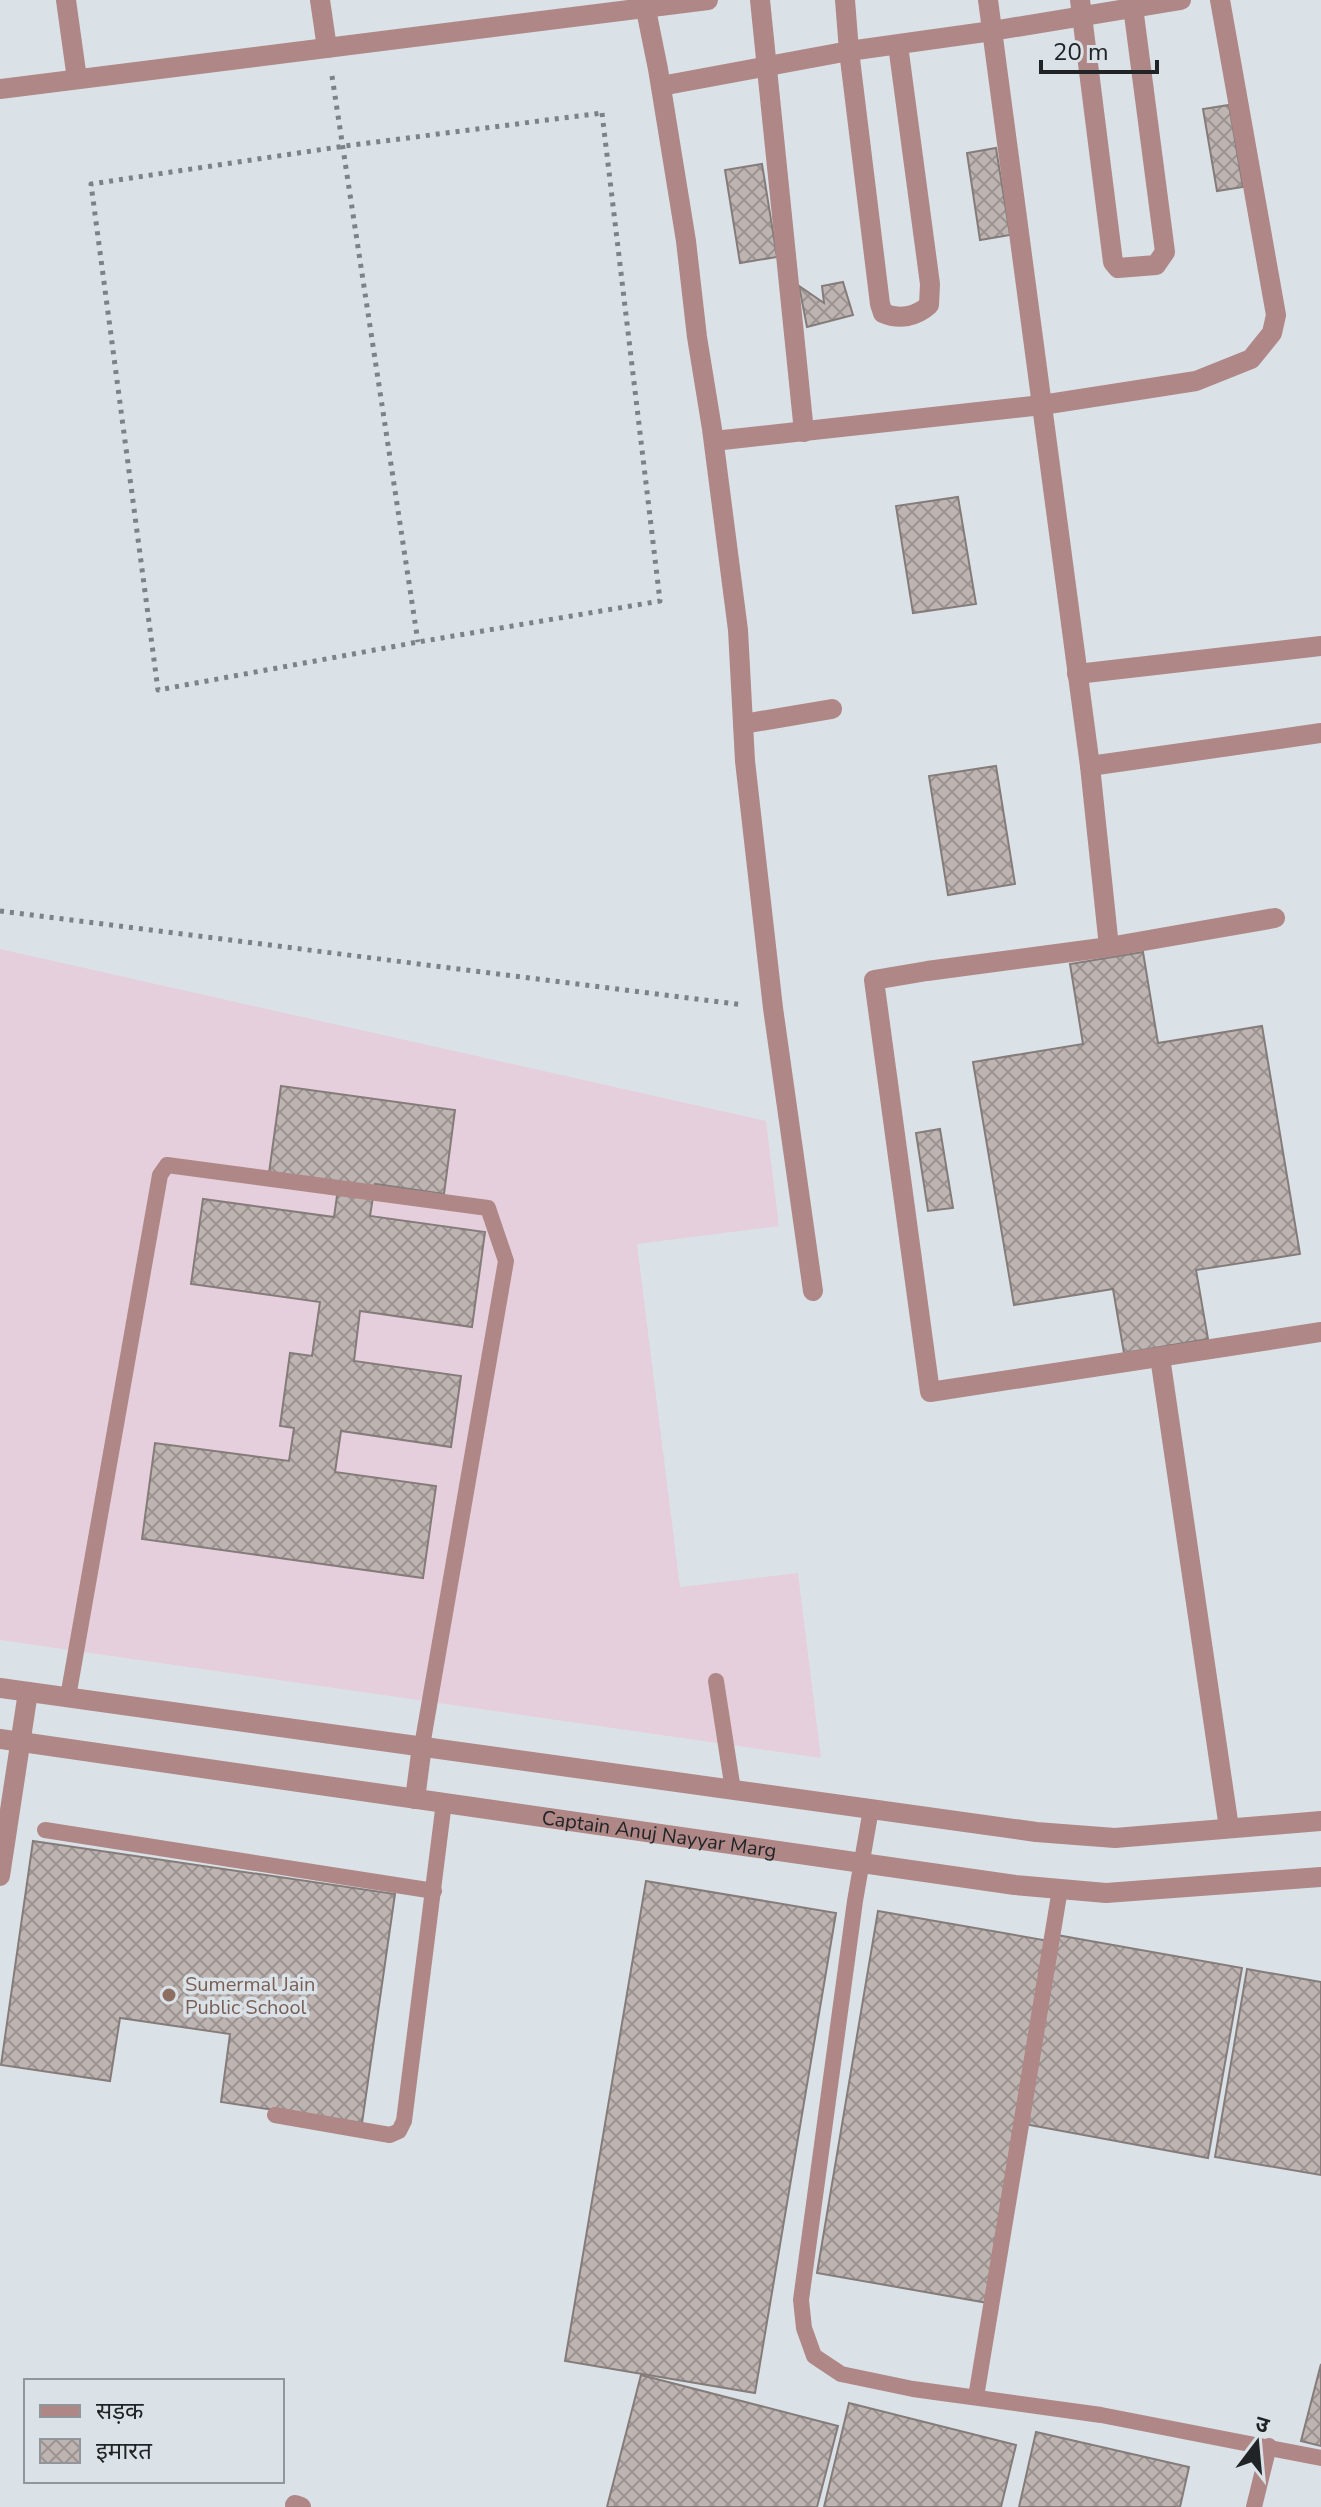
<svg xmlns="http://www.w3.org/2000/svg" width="1321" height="2507" font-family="'Nunito Sans','Noto Sans Devanagari',sans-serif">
<defs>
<pattern id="building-cross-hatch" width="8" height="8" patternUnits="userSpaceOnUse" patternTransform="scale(2)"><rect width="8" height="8" fill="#beb5b2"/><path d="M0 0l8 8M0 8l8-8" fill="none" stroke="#9a9391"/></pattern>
</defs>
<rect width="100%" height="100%" fill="#dae2e8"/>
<!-- education -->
<polygon fill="#e6cfdc" points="0,949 766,1121 779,1226 637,1244 680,1587 798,1573 821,1758 0,1640"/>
<!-- building -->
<g fill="url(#building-cross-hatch)" stroke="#857c7a" stroke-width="2">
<polygon points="1229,105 1243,187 1217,191 1203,109"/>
<polygon points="996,148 1010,235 980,240 967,153"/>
<polygon points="762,164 777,257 740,263 725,170"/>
<polygon points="843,282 853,315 807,327 799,286 824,303 822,286"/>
<polygon points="958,497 976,604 913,613 896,506"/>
<polygon points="996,766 1015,884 948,895 929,776"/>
<polygon points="1143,952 1158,1043 1262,1026 1300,1254 1196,1270 1208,1339 1124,1353 1113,1289 1014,1305 973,1062 1083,1044 1070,964"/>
<polygon points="281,1086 455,1110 444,1194 375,1184 370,1216 485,1232 472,1327 360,1311 354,1361 461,1376 451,1447 341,1431 335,1472 436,1486 423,1578 142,1539 155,1443 289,1461 294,1428 280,1426 290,1353 312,1356 320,1302 191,1284 203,1199 334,1217 339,1182 269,1173"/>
<polygon points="940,1129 953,1208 928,1211 916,1133"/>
<polygon points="33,1841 395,1894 362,2123 221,2102 230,2034 120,2018 110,2081 1,2065"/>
<polygon points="646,1881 836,1913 755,2393 565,2361"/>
<polygon points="878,1911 1049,1941 988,2303 817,2273"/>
<polygon points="1057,1935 1242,1968 1208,2158 1024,2124"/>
<polygon points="1247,1969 1321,1982 1321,2175 1215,2157"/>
<polygon points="1321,2364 1321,2446 1301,2441"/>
<polygon points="641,2375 838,2426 817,2507 607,2507"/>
<polygon points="849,2403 1016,2445 1001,2507 824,2507"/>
<polygon points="1036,2432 1189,2467 1180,2507 1019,2507"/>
</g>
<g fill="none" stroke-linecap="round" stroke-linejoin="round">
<!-- path -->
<g stroke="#7d8286" stroke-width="5" stroke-dasharray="4 6" stroke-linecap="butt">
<polyline points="332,76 418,642"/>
<polygon points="602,113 660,601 418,642 158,690 91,184 345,146"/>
<polyline points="0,911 744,1005"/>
</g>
<!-- service -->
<g stroke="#af8787" stroke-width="16">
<polyline points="716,1681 733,1790"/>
<polyline points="68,1697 160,1175 167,1165 488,1208 506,1261 422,1746"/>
<polyline points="871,1809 855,1901 801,2300 804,2328 814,2356 841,2374 913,2389 1101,2415 1321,2458"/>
<polyline points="45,1830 434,1891"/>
<polyline points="275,2115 390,2135 399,2131 404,2121 444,1802"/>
<polyline points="976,2397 1060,1889"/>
<polyline points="1254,2507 1269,2446"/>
</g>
<!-- minor -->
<g stroke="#af8787" stroke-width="20">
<polyline points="66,0 77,79"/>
<polyline points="320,0 327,48"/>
<polyline points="644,0 658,69 686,241 697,337 712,429 738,630 745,761 773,1008 813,1291"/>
<polyline points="760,0 804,432"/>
<path d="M845,0L849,51L880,304L883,313C899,320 916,317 929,305L930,284L898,45"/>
<polyline points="988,0 1090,766 1109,947"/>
<polyline points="1080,0 1113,262 1118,268 1156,265 1165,252 1133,7"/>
<polyline points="661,86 849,51 992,31 1181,0"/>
<polyline points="0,89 708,0"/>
<polyline points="714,441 1042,405 1196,381 1251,359 1272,333 1276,315 1220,0"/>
<polyline points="1077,674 1321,646"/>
<polyline points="743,724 832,709"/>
<polyline points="1090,766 1321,733"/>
<polyline points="1275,918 1109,947 927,971 874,980 930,1392 1321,1332"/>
<polyline points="1160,1357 1229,1828"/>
<polyline points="0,1876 28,1692"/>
<polyline points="295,2505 301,2507"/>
</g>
<!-- tertiary -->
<g stroke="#af8787" stroke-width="20">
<polyline points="0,1688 1036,1832 1115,1838 1321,1821"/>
<path id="s1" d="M0,1739L1015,1885L1106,1893L1321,1877"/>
<polyline points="415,1799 422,1746"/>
</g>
</g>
<!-- markers -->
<circle fill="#8d6e63" stroke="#dae2e8" stroke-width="3" cx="169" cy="1995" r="8"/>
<g text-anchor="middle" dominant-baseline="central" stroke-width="7" stroke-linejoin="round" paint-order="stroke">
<!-- street labels -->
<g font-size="20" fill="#212426" stroke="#dae2e8">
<text stroke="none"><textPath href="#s1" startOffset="666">Captain Anuj Nayyar Marg</textPath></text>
</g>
<!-- education labels -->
<g font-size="20" fill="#785e54" stroke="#dae2e8" text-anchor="start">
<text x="185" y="1984">Sumermal Jain<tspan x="185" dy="23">Public School</tspan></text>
</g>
</g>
<!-- legend -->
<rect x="24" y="2379" width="260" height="104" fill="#dae2e8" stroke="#90969a" stroke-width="2"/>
<rect x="40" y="2405" width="40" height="12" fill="#af8787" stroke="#90969a" stroke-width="2"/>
<text x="96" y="2419" font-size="24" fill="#212426">सड़क</text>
<rect x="40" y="2439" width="40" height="24" fill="url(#building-cross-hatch)" stroke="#90969a" stroke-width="2"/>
<text x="96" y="2459" font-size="24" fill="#212426">इमारत</text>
<!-- north arrow -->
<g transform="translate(1257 2443) rotate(16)" stroke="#dae2e8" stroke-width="6" paint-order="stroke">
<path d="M0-6L14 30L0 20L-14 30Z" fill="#212426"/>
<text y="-12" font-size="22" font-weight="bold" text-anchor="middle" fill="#212426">उ</text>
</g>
<!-- scale -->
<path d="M1041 60v12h116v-12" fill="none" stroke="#212426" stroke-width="4"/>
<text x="1053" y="60" font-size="24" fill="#212426" stroke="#dae2e8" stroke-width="6" paint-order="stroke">20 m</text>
</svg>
